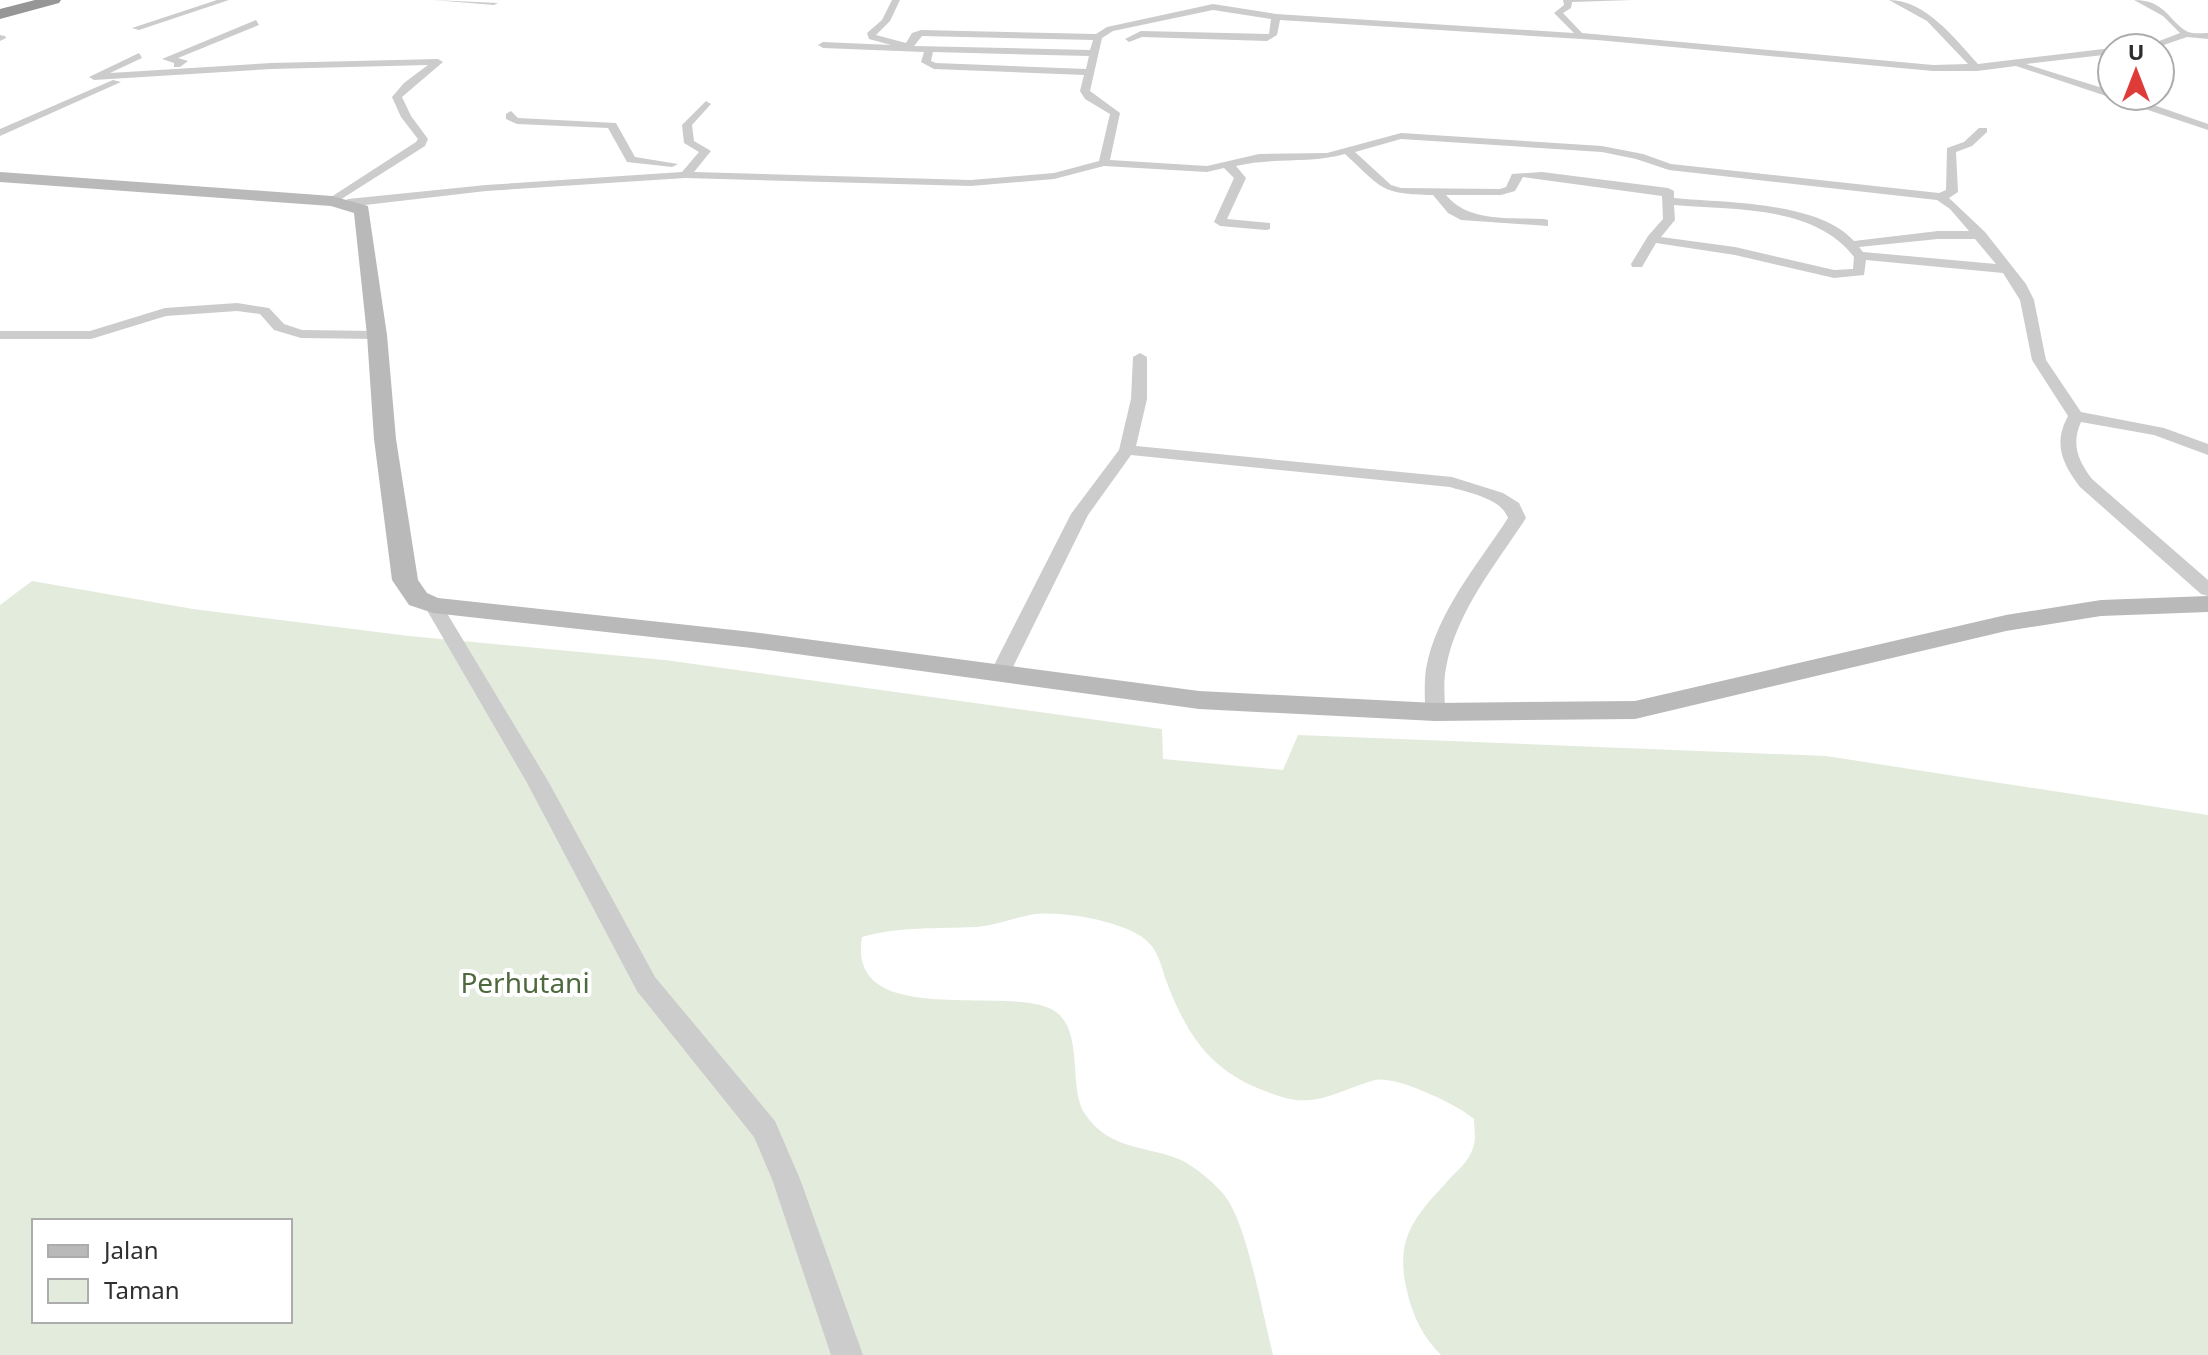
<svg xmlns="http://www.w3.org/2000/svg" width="2208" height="1355" font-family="'Noto Sans',sans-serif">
<rect width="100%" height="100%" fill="#fff"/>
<!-- green -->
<path fill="#e3ebdd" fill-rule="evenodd" d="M32,581L193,609L409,636L665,660L1162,729L1163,759L1283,770L1298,735L1826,756L2208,815V1355H1441C1423,1337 1413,1317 1407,1291C1395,1241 1412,1219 1446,1183C1457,1170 1470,1162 1474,1144C1476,1137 1474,1127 1474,1119C1459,1105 1395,1075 1375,1080C1342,1089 1317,1108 1282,1097C1217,1077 1191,1045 1167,983C1162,970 1160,955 1150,944C1132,922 1064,911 1036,914C1016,917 997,925 977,927C937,929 900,926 862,937C846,1030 1004,985 1051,1009C1086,1026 1067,1088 1085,1114C1110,1151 1146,1145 1181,1160C1194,1166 1219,1186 1227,1199C1248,1229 1263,1316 1273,1355H0V605ZM34,1221H290V1321H34Z"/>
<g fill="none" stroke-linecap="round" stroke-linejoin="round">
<!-- street -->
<g fill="#ccc" fill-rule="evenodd">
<polygon points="217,0 229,0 139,30 132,28"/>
<polygon points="433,0 498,3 494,5"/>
<path d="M892,0H900L890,21L876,35L906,43L912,33L921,30L1096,34L1107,27L1213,4L1276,14L1574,33L1554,13L1564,5L1563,0H1632L1572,2L1571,8L1563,13L1582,33L1933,65L1968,64L1927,21L1889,0C1926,0 1955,39 1978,64L2112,48V54L2026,64L2112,91V96H2128L2208,124V130L2016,66L1977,71H1933L1597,40L1280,20L1277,35L1267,41L1142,37L1129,42L1125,39L1141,31L1269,34L1271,19L1213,10L1113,31L1102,38L1090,91L1120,113L1110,160L1207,166L1259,154L1327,153L1401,133L1602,146L1643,154L1671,164L1939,193L1946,190L1947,148L1964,142L1979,128H1987V132L1972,146L1956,152L1958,192L1949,198L1985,232L2026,284L2034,300L2046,360L2081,412L2164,428L2208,444V455L2154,435L2081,422C2071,444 2078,461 2092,479L2208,580V596L2201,594L2080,487C2062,463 2053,444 2068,416L2032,360L2020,300L2003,273L1866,260L1864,275L1834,278L1735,255L1656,243L1642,267H1632L1631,264L1648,236L1663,219L1662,196L1523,177L1515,191L1501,195H1446C1469,223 1510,217 1544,219L1548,220V226L1461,220L1448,213L1433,195C1380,194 1383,189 1345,154C1310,164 1272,157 1236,166L1246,178L1227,219L1270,223V229L1266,230L1220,226L1214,222L1234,178L1224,168L1207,172L1104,166L1054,179L971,186L685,178L486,191L348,207L342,203L348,199L486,185L682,172L699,152L684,143L682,125L706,101L711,104L692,125L694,141L711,151L694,172L971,180L1054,173L1099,161L1110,114L1085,99L1080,91L1084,75L934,69L921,62L924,52L823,48L818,45L823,42L891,45L869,39L867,33L882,20ZM922,36L1093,40L1090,50L914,46ZM933,52L1089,56L1086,69L936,63L931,61ZM1401,139L1602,152L1636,159L1669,170L1937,200L1950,209L1969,231H1938L1854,241C1818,201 1725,203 1674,198V191L1668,188L1542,172L1512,174L1506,187L1500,189L1401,188L1391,185L1355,152ZM1674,205C1733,210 1815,205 1854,257L1853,269L1834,270L1735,247L1661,237L1675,220ZM1938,239H1975L1996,264L1863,252L1859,247Z"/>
<path d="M2134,0C2166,0 2169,22 2188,32C2193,34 2203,33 2208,33V39L2187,37L2155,48H2141L2180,33L2163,16Z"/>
<polygon points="256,20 259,25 178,58 188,61 180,67 174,67 174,63 162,59"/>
<polygon points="0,35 5,36 6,38 0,41"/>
<polygon points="139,53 142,58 110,73 271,63 438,59 443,62 402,97 411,116 428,139 425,146 332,205 328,203 328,199 416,142 418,139 401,117 392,97 404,83 428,65 271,69 94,80 89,77"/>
<polygon points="113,80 121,82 0,136 0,129"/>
<polygon points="511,111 518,118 616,123 635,157 678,164 672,167 627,162 608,128 517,124 506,119 506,114"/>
<polygon points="237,303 269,308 284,324 302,330 377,331 384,335 377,339 301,338 274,330 260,314 237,311 166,316 91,339 0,339 0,331 90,331 165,308"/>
<path d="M1140,353L1147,357V399L1136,446L1452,477L1503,493L1519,503L1526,518C1496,564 1456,612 1446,668C1443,682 1445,697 1445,712L1442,717H1428L1425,712C1425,698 1424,683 1426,669C1436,613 1478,564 1508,518C1501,498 1469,493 1450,487L1131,455L1088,515L1010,673L1007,677H993L990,673L1071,514L1119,450L1131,399L1133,357Z"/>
<polygon points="433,599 442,605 548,781 655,977 775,1121 800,1179 863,1355 831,1355 772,1179 754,1137 637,991 526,781 424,605"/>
</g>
<!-- secondary -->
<polygon fill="#b9b9b9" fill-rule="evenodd" points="0,172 332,196 368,206 387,335 396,439 418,580 427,593 438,598 752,632 1199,691 1435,703 1635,701 2006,615 2101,600 2208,596 2208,612 2101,616 2006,631 1635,719 1435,721 1199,709 752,648 433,613 409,605 392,580 374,439 367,335 354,213 331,206 0,182"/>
<!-- highway -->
<polygon fill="#969696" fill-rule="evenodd" points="35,0 61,0 59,3 0,19 0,9"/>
</g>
<g text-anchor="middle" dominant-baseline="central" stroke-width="8" stroke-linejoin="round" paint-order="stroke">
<!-- near-park labels -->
<g font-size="28" fill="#4e693e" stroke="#fff">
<text x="525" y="982">Perhutani</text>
</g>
</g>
<!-- legend -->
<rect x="32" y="1219" width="260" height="104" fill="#ffffff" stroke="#acacac" stroke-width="2"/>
<rect x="48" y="1245" width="40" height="12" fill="#b9b9b9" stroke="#acacac" stroke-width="2"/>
<text x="104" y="1259" font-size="24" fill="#2f2f2f">Jalan</text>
<rect x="48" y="1279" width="40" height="24" fill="#e3ebdd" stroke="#acacac" stroke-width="2"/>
<text x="104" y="1299" font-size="24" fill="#2f2f2f">Taman</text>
<!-- north arrow -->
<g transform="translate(2136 72)"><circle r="38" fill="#ffffff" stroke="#acacac" stroke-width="2"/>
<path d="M0-6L14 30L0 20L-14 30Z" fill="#df3b38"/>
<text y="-12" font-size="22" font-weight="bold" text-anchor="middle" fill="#2f2f2f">U</text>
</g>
</svg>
